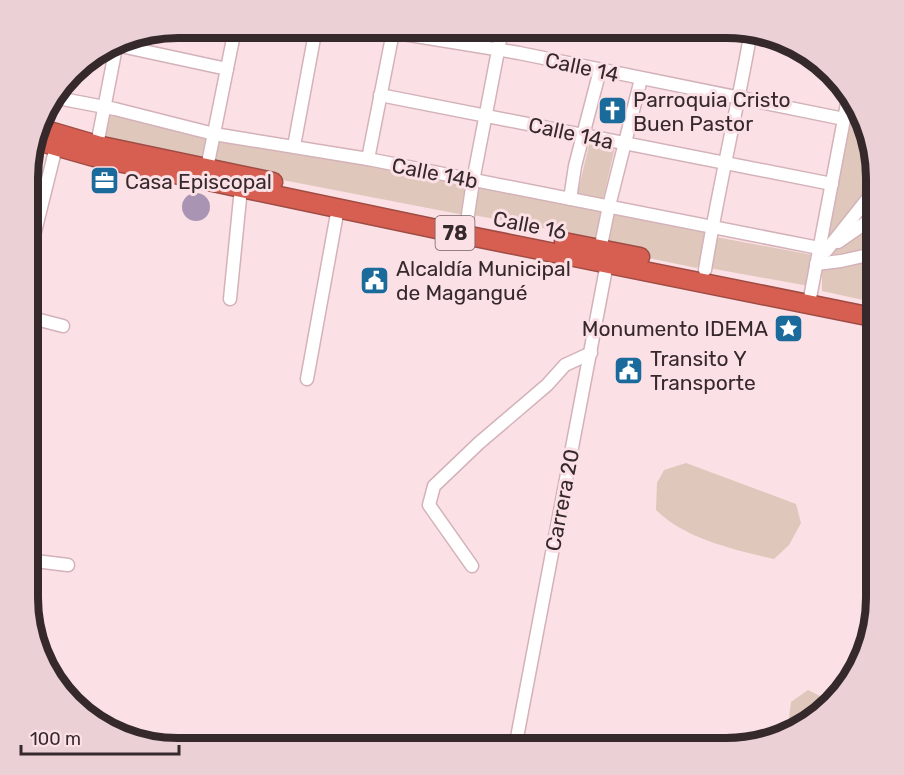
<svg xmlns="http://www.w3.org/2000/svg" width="904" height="775" font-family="Rubik,sans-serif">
<rect width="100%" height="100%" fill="#fbe0e5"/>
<!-- green -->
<g fill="#dfc8bb">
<path d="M852,98C882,140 877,199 877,248L822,256Z"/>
<polygon points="107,112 469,183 464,215 210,166 102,142"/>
<polygon points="590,141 615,147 603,200 577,195"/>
<polygon points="479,187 604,209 597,238 473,215"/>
<polygon points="612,208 707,228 703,255 697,268 604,249"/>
<polygon points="716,237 813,255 809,286 709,268"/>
<polygon points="877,257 877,303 822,291 822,266"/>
<path d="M686,463L796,504L801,523L789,545L774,559C735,550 685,539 656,510L657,483L664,470Z"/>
<polygon points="808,690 820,696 831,705 791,733 788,726 791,702"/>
</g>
<!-- water -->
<circle fill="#aa94b3" cx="196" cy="207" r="14"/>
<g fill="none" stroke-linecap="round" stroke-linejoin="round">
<defs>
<g id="minor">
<polyline points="391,32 519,53 844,119"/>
<polyline points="116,45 227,69"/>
<polyline points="380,95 832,184"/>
<polyline points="52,97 115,109 214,134 368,159 819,248"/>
<polyline points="294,146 315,33"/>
<polyline points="96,150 117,42"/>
<polyline points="368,159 393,32"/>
<polyline points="207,168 234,34"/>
<polyline points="570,199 575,166 600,70"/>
<polyline points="465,235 473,181 502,30"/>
<polyline points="838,242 877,215"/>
<polyline points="826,251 877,187"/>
<polyline points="599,255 609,206 641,79"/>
<polyline points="28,260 56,147"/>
<polyline points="816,264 841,261 877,253"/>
<path d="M705,270C718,190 737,111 751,31"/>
<polyline points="230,299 241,188"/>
<polyline points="809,303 849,93"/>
<polyline points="28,317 63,326"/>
<polyline points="307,379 338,208"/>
<polyline points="27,560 68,565"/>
<polyline points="472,566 429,505 434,486 479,443 547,385 565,365 591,353"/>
<polyline points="515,748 608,258"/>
</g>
<g id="highway">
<polyline points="39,128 97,145 273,182"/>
<polyline points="34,140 94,157 465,235 877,318"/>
<polyline points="564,242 640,257"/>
</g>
</defs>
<!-- minor casing -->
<use href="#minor" stroke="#d3b2b9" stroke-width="15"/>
<!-- highway casing -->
<use href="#highway" stroke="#9f4c44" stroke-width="21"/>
<!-- minor -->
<use href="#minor" stroke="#fff" stroke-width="12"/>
<!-- highway -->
<use href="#highway" stroke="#d75f51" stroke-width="18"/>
</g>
<!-- icons -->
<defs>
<symbol id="church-square" viewBox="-11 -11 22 22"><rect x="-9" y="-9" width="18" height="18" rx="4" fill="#1b6a9c" stroke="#fbe0e5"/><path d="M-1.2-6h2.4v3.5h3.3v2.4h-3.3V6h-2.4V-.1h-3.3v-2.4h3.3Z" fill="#fff"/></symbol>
<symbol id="office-square" viewBox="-11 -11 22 22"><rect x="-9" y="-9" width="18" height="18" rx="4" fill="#1b6a9c" stroke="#fbe0e5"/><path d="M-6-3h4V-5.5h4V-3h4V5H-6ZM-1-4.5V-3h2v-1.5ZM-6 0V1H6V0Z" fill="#fff"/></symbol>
<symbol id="civic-square" viewBox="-11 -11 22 22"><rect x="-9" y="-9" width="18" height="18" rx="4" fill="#1b6a9c" stroke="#fbe0e5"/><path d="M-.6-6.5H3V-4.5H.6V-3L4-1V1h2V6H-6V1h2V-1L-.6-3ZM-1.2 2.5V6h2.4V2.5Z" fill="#fff"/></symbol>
<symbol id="sight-square" viewBox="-11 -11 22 22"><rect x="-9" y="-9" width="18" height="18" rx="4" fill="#1b6a9c" stroke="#fbe0e5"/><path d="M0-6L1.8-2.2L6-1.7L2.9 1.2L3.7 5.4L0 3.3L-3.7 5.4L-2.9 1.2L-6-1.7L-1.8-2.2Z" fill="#fff"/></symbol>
</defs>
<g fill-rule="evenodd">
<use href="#church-square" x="596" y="94" width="33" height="33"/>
<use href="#office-square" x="88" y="164" width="33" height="33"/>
<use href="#civic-square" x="358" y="264" width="33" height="33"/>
<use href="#sight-square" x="772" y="312" width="33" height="33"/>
<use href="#civic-square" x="612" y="354" width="33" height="33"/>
</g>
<g text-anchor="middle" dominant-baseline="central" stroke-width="6" stroke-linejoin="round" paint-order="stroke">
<!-- shield labels -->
<rect fill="#fbe0e5" stroke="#716064" stroke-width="1.5" x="435.5" y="216" width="39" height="34" rx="4.5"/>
<g font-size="20" font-weight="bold" fill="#36292c">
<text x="455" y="233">78</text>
</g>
<!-- street labels -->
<g font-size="21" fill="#36292c" stroke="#fbe0e5">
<text transform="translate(582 67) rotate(12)">Calle 14</text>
<text transform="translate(571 133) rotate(12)">Calle 14a</text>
<text transform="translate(435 173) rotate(11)">Calle 14b</text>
<text transform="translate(530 225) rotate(11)">Calle 16</text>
<text transform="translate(562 500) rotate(-79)">Carrera 20</text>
</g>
<!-- poi labels -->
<g font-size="21" fill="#36292c" stroke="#fbe0e5" text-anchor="start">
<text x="633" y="99">Parroquia Cristo<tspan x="633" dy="24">Buen Pastor</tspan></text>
<text x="125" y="181">Casa Episcopal</text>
<text x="396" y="268">Alcaldía Municipal<tspan x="396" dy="24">de Magangué</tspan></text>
<text x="768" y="328" text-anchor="end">Monumento IDEMA</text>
<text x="650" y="358">Transito Y<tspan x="650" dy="24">Transporte</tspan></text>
</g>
</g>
<!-- crop -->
<path d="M0 0H904V775H0ZM178 38H726A140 140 0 0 1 866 178V598A140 140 0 0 1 726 738H178A140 140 0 0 1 38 598V178A140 140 0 0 1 178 38Z" fill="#ebd1d6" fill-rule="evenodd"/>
<path fill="none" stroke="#36292c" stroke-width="8" d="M178 38H726A140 140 0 0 1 866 178V598A140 140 0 0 1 726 738H178A140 140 0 0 1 38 598V178A140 140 0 0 1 178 38Z"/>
<!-- scale -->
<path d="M21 745v9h158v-9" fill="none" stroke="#36292c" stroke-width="3"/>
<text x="30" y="745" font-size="18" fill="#36292c" stroke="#fbe0e5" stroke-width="4.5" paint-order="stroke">100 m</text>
</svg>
